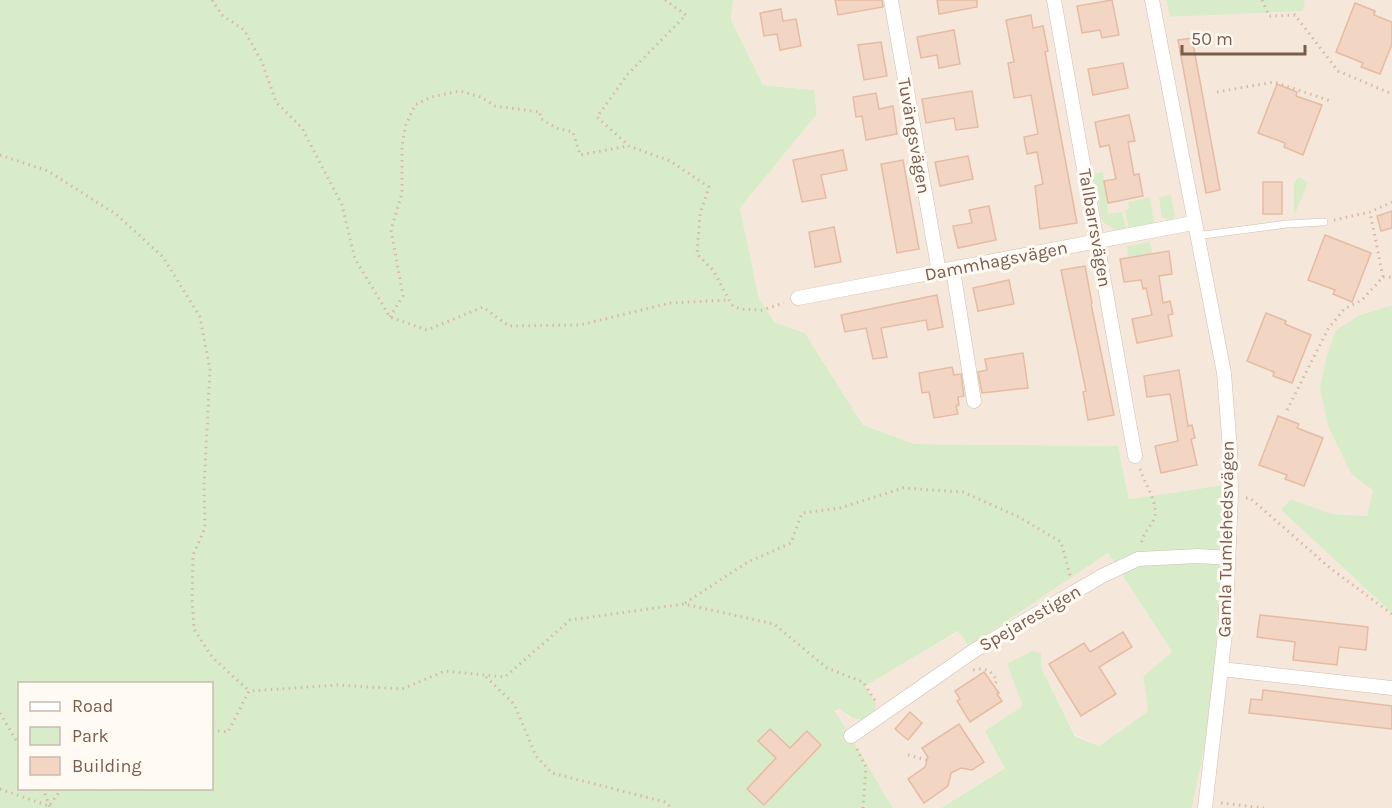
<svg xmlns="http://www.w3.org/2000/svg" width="1392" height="808" viewBox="0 0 1392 808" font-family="Karla,sans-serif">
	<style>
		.residential { fill: #f5e8da }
		.green { fill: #d8ecc9; fill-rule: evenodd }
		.building { fill: #f3d5c3; stroke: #e6bba3; stroke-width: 1.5 }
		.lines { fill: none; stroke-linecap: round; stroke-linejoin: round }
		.lane-casing { stroke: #d1beb0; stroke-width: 8 }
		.street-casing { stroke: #d1beb0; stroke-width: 15 }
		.path { stroke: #d9b8a5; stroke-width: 3; stroke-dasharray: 1.5 4.5; stroke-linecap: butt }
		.lane { stroke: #fff; stroke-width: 7 }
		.street { stroke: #fff; stroke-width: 14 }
		.labels { text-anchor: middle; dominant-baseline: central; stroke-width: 6; stroke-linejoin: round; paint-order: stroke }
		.street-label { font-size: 18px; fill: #7a5c4d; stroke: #fffaf3 }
	</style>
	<rect width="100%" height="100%" fill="#fdf6ec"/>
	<g class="residential">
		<path d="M733 0H1166L1171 17 1302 11 1305 0H1392V305L1360 315 1352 475 1374 490 1367 516 1332 514 1291 499 1281 510 1392 613V808H1192L1206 739 1216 648 1224 485 1129 499 1118 446 915 444 863 425 805 333 774 322 759 298 740 208 817 114 814 90 763 85 731 20Z"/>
		<path d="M1108 553 1172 652 1143 676 1148 711 1099 746 1075 735 1041 667 1008 665 1024 706 1006 767 941 808H893L835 712 840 709 850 718 864 686 959 631 969 645Z"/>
	</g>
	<g class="green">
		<path d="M0 0H733L731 20 763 85 814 90 817 114 740 208 759 298 774 322 805 333 863 425 915 444 1118 446 1129 499 1224 485 1216 648 1206 739 1192 808H941L1005 768 985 731 1023 706 1007 664 1033 651 1041 653V667L1075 736 1099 746 1148 711 1143 676 1172 652 1108 553 969 646 958 631 865 686 876 704 875 711C863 724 852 720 840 709L835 711 893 808H0ZM20 684H212V788H20Z"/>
		<path d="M1166 0H1305L1303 11 1170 17Z"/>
		<path d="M1103 172 1108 214 1122 212 1126 229 1115 230 1102 221 1093 174Z"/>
		<path d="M1298 177 1308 182 1294 216V184Z"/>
		<path d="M1171 195 1175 217 1170 220 1162 218 1159 197Z"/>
		<path d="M1150 197 1154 223 1129 228 1125 211 1129 209 1128 202Z"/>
		<path d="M1150 242 1152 253 1128 257 1127 246Z"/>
		<path d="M1392 305V613L1281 510 1291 499 1332 514 1367 516 1373 490 1352 475 1328 426 1320 388 1326 359 1336 330 1360 315Z"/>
	</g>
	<g class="building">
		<path d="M835 0H882L883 7 838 15Z"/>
		<path d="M937 0H977V7L939 14Z"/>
		<path d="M1112 0 1119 35 1102 38 1100 30 1082 33 1077 6Z"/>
		<path d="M1355 3 1375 11 1374 15 1392 22V44L1380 74 1361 67 1363 63 1336 52Z"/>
		<path d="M781 9 783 21 796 19 801 46 780 50 777 34 764 36 760 13Z"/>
		<path d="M1031 15 1033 28 1043 26 1048 51 1045 52 1077 223 1040 229 1035 186 1043 184 1037 152 1027 154 1024 137 1038 134 1031 95 1014 98 1008 63 1014 62 1006 20Z"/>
		<path d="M954 30 960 64 939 68 937 55 921 58 917 37Z"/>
		<path d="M1192 38 1220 190 1206 193 1178 40Z"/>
		<path d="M881 42 887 76 864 80 858 45Z"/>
		<path d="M1123 63 1128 88 1093 95 1088 69Z"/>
		<path d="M1277 84 1297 92 1296 96 1322 105 1303 155 1284 147 1285 143 1258 133Z"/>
		<path d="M972 91 978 127 956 130 954 118 926 123 922 99Z"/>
		<path d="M876 93 879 109 893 106 897 134 866 140 862 116 856 117 853 97Z"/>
		<path d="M1129 115 1135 141 1128 142 1134 175 1139 174 1143 196 1108 203 1104 181 1116 179 1109 145 1100 147 1095 122Z"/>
		<path d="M843 150 847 170 821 175 826 198 802 202 793 160Z"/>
		<path d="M968 156 973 179 940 186 935 162Z"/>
		<path d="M903 160 919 249 897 253 881 164Z"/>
		<rect x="1263" y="182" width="19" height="32"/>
		<path d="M989 206 996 240 958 248 953 226 972 223 969 210Z"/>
		<path d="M1392 211V228L1381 231 1377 216Z"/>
		<path d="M834 227 841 262 815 267 809 232Z"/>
		<path d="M1325 235 1371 253 1352 302 1333 294 1335 290 1308 280Z"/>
		<path d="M1169 251 1172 274 1159 276 1163 303 1170 301 1173 314 1168 315 1172 336 1137 343 1132 319 1152 315 1146 288 1143 289 1141 280 1124 282 1120 259Z"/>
		<path d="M1085 266 1092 303 1091 304 1114 415 1088 420 1083 392 1086 391 1061 270Z"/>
		<path d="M1009 280 1014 304 978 311 973 288Z"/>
		<path d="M937 295 943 327 928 330 926 320 881 328 887 357 873 359 866 328 845 332 841 315Z"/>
		<path d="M1266 313 1286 321 1285 324 1311 335 1292 383 1273 376 1274 372 1247 361Z"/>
		<path d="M1023 353 1028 388 982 393 978 372 987 370 985 359Z"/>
		<path d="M952 367 954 375 961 374 964 396 958 397 959 405 956 406 958 414 934 418 929 392 922 393 919 373Z"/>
		<path d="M1179 370 1188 426 1192 425 1195 438 1191 439 1197 465 1161 473 1155 446 1178 441 1170 394 1147 397 1144 376Z"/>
		<path d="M1278 416 1299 424 1297 428 1323 438 1304 486 1285 479 1287 475 1259 465Z"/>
		<path d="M1260 615 1368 627 1366 650 1339 647 1337 665 1293 660 1295 642 1257 637Z"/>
		<path d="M1123 632 1132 647 1099 667 1116 694 1081 716 1049 664 1084 643 1090 652Z"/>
		<path d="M984 672 999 693 997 694 1002 701 970 722 957 701 960 699 955 691Z"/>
		<path d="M1263 690 1392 706V729L1249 713 1251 699 1262 700Z"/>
		<path d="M910 712 922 723 908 740 895 729Z"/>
		<path d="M959 724 984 762 972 770 961 768 951 773 948 786 924 803 908 779 925 767 928 757 922 748Z"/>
		<path d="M770 729 790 748 807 731 821 745 764 805 747 789 776 758 758 741Z"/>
	</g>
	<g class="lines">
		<defs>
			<path id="lane" d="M1196 236 1287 224 1324 222"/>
			<g id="street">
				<path d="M891 0 939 272"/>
				<path d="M1054 0 1135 456"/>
				<path d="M1152 0 1224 373 1230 450 1231 495 1225 634 1205 808"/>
				<path d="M953 270 974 401"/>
				<path d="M798 298 1193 223"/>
				<path d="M1221 669 1392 688"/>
				<path d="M851 736 975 650 1102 576 1138 559 1198 556 1228 558"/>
			</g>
		</defs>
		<use href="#lane" class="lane-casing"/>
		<use href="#street" class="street-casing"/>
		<g class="path">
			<path d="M212 0 222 15 244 30 262 62 276 102 302 128 342 205 355 259 390 317 427 330 483 307 509 326 580 325 670 303 728 300"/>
			<path d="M665 0 686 15 628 74 597 117 629 146 670 161 709 187 700 214 697 254 713 270 732 305 740 309 762 310 784 303"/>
			<path d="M1262 0 1269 16 1295 15 1338 71 1392 94"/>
			<path d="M1217 92 1274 82 1331 101"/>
			<path d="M0 155 48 171 117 215 163 257 200 317 210 370 204 487 205 528 193 555 192 598 194 629 212 657 249 691"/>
			<path d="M1334 220 1370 212 1392 202"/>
			<path d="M1383 277H1392"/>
			<path d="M390 317 403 296 391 230 402 193V147L405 127 415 105 431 97 460 91 481 97 495 106 540 112V118L556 128 573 132 580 155 628 146"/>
			<path d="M1287 410 1328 329 1344 309 1362 300 1383 277 1370 212"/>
			<path d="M1140 469C1144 483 1160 505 1154 519 1149 530 1143 532 1141 545"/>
			<path d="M1246 498H1250L1330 568 1392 614"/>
			<path d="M685 603 748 562 791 543 802 513 840 508 903 488 963 492 1019 517 1061 542 1071 579"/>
			<path d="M973 670C985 667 992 671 997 681L994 685"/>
			<path d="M486 677 514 704 536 756 552 773 665 802 672 808"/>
			<path d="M0 713 20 747"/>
			<path d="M212 730 228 732 249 691 338 685 402 689 445 671 505 677 570 620 684 604 774 624 827 668 863 682 876 702"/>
			<path d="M857 749 866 767 863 808"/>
			<path d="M908 755 927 760"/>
			<path d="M43 788 50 808"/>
			<path d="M0 789 49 806 62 788"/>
			<path d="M1221 803 1264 808"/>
		</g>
		<use href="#lane" class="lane"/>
		<use href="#street" class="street"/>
	</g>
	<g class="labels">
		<g class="street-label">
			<text transform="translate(914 136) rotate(80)">Tuvängsvägen</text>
			<text transform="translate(1095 228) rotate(80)">Tallbarrsvägen</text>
			<text transform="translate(996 261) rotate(-11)">Dammhagsvägen</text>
			<text transform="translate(1226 539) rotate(-89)">Gamla Tumlehedsvägen</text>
			<text transform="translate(1030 618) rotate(-30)">Spejarestigen</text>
		</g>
	</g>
	<rect x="18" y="682" width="195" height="108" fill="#fffaf3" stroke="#cabbb1" stroke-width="1.5"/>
	<rect x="30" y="702" width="30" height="9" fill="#ffffff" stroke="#cabbb1" stroke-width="1.5"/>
	<text x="72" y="712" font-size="18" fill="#7a5c4d">Road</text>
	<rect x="30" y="727" width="30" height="18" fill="#d8ecc9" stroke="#cabbb1" stroke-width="1.5"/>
	<text x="72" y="742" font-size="18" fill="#7a5c4d">Park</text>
	<rect x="30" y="757" width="30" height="18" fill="#f3d5c3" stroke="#cabbb1" stroke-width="1.5"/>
	<text x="72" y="772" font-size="18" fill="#7a5c4d">Building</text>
	<path d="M1182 45v9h123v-9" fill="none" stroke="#7a5c4d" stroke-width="3"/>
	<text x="1191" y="45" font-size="18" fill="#7a5c4d" stroke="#fffaf3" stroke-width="4.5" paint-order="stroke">50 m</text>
</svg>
